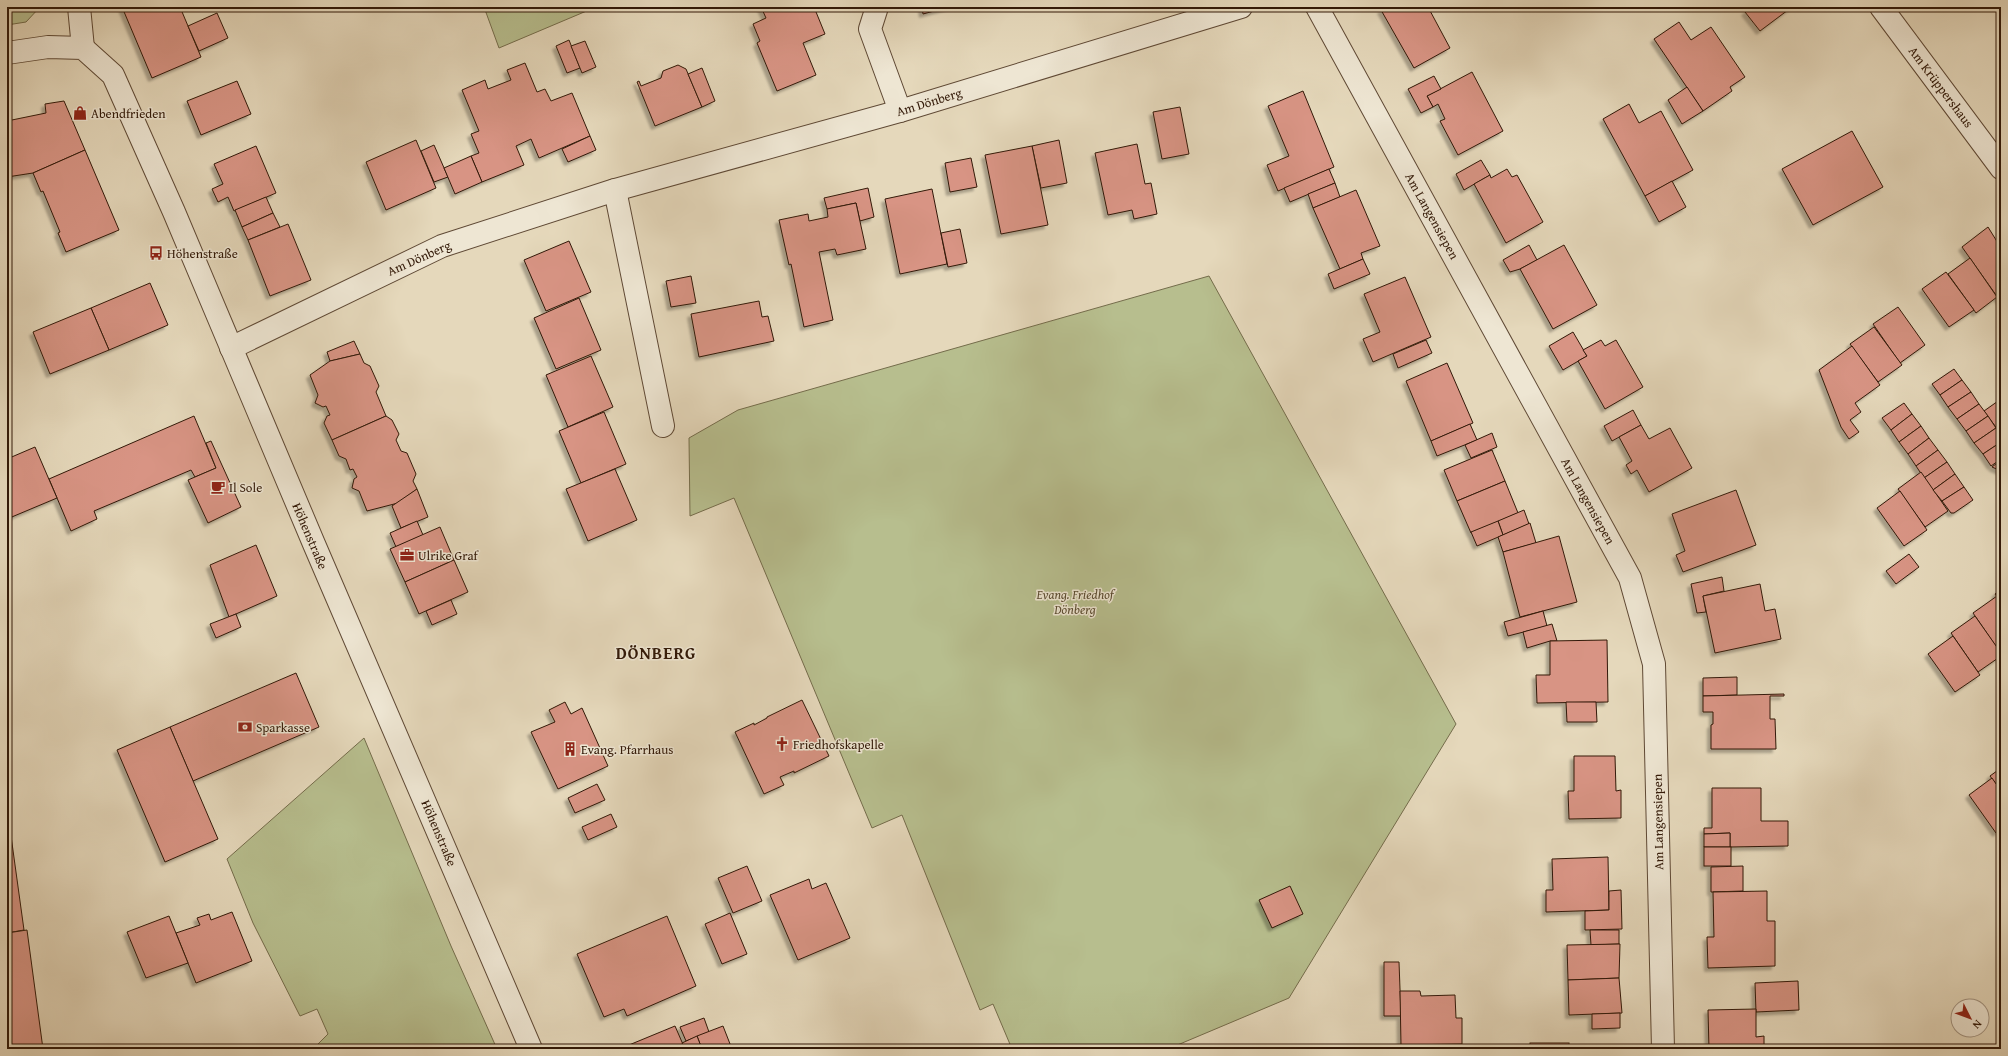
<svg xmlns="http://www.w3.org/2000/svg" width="2008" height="1056" viewBox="0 0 2008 1056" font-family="'Gentium Book Plus',serif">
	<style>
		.green { fill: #b7be8e; stroke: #746c4b }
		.building { fill: #d89484; stroke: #321908; filter: url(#shadow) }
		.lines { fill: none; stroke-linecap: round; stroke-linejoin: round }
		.minor-casing { stroke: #5f4935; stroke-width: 24 }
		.tertiary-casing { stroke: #5f4935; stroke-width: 24 }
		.minor { stroke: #eee6d3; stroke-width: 22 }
		.tertiary { stroke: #eee6d3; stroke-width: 22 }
		.labels { text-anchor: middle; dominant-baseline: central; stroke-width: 3; stroke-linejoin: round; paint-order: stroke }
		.street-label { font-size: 13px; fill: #321908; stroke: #eee6d3 }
		.poi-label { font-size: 13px; fill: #321908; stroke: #eee6d3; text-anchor: start }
		.park-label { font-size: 13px; font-style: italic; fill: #5a4b30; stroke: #eee6d3 }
		.district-label { font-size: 17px; font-weight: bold; letter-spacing: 1px; fill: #321908; stroke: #eee6d3 }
	</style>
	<defs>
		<filter id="shadow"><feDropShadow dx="-3.5" dy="3.5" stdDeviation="1" flood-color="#0004"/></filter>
	</defs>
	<rect width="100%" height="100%" fill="#e5d8bb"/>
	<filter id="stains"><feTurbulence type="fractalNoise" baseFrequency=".005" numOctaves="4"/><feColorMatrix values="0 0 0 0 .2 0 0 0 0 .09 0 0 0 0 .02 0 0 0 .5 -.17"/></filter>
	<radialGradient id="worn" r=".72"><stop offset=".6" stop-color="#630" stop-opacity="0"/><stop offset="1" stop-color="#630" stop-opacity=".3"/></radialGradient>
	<g class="green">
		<path d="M7 7H40L26 22 7 25Z"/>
		<path d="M484 7H596L499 48Z"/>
		<path d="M1209 276 1456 724 1289 998 1168 1049H1012L993 1004 980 1010 902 815 872 828 734 498 690 516 689 438 738 410Z"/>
		<path d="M364 738 451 946 497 1049H313L328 1034 317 1009 300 1016 253 923 227 859Z"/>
	</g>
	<g class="building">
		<path d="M122 7H180L201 57 152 78Z"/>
		<path d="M761 7H814L825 34 803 43 816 75 777 91 757 43 760 41 753 24 766 18Z"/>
		<path d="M922 7H949L923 14Z"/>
		<path d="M1387 7H1428L1450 48 1414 68 1381 10Z"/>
		<path d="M1751 7H1792L1760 31 1745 12Z"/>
		<path d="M217 13 228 38 199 51 188 26Z"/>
		<path d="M1679 22 1691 40 1711 27 1745 77 1730 87 1732 91 1703 111 1654 39Z"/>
		<path d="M569 40 580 68 567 73 556 46Z"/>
		<path d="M585 41 596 67 582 73 571 46Z"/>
		<path d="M525 63 537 92 545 89 551 101 572 93 590 136 539 158 531 139 516 146 524 165 482 182 471 156 479 153 471 134 479 131 462 90 485 80 488 89 511 80 507 70Z"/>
		<path d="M678 65 686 69 702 107 655 126 637 82 639 81 641 86 661 78 663 71Z"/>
		<path d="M702 68 715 101 702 107 688 74Z"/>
		<path d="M1472 72 1503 131 1458 155 1440 121 1445 119 1438 104 1433 107 1427 96Z"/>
		<path d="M1434 76 1441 89 1427 96 1433 107 1421 113 1408 89Z"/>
		<path d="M237 81 251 114 201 135 187 101Z"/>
		<path d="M1687 87 1703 111 1682 124 1668 100Z"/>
		<path d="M1303 91 1334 167 1278 191 1267 165 1289 156 1268 106Z"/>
		<path d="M64 101 85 150 33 173 7 177V121L46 113 45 104Z"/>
		<path d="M1629 104 1639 123 1661 111 1693 170 1645 196 1603 119Z"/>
		<path d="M1180 107 1189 154 1162 159 1153 112Z"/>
		<path d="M1852 131 1883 187 1813 225 1782 169Z"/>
		<path d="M590 136 596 150 568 162 562 149Z"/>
		<path d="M416 140 436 188 386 210 366 162Z"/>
		<path d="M1059 140 1067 183 1041 188 1032 146Z"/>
		<path d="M1137 144 1145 184 1151 183 1157 214 1134 219 1132 210 1108 215 1095 153Z"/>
		<path d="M434 145 448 177 434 182 421 151Z"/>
		<path d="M256 146 276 193 234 211 228 197 218 202 212 189 223 184 214 164Z"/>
		<path d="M1032 146 1048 225 1001 234 985 155Z"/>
		<path d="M85 150 119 230 66 252 58 233 60 232 43 191 41 192 33 173Z"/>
		<path d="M471 156 482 182 455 194 444 168Z"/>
		<path d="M971 158 977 187 950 192 945 163Z"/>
		<path d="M1481 160 1490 175 1464 190 1456 174Z"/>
		<path d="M1329 169 1335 183 1290 202 1284 188Z"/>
		<path d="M1507 169 1512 177 1517 175 1543 222 1506 243 1474 184 1490 175 1491 178Z"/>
		<path d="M1672 181 1686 207 1659 222 1645 196Z"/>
		<path d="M1335 183 1340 197 1313 208 1308 194Z"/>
		<path d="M868 188 874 217 860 221 856 203 827 209 824 198Z"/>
		<path d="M932 189 947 264 900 274 885 199Z"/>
		<path d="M1356 190 1380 246 1361 253 1363 259 1340 269 1313 208Z"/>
		<path d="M266 197 273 213 242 227 235 210Z"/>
		<path d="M856 203 866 249 837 255 835 249 819 252 833 320 804 327 791 264 789 265 779 220 808 214 809 221 828 217 827 209Z"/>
		<path d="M273 213 280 227 248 240 242 227Z"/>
		<path d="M288 224 311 280 270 296 248 240Z"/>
		<path d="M1988 227 2001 248V302L1962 247Z"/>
		<path d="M960 229 967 263 948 267 941 233Z"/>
		<path d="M569 241 591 292 546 311 524 260Z"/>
		<path d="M1529 245 1537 260 1520 269 1510 272 1503 260Z"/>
		<path d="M1564 245 1597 305 1553 329 1520 269Z"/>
		<path d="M1970 258 1997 297 1976 313 1948 274Z"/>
		<path d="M1363 259 1370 274 1334 289 1328 274Z"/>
		<path d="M1946 272 1974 310 1949 327 1922 289Z"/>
		<path d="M691 276 696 303 671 307 666 281Z"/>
		<path d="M1405 277 1431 337 1373 362 1363 339 1380 332 1364 294Z"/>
		<path d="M150 283 168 325 109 350 91 308Z"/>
		<path d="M579 298 601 350 556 369 534 318Z"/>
		<path d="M759 301 762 317 768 316 774 341 699 357 691 314Z"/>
		<path d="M1898 307 1925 345 1900 363 1873 324Z"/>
		<path d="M91 308 109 350 50 374 33 332Z"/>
		<path d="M1874 327 1902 365 1878 382 1850 344Z"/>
		<path d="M1573 332 1587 356 1563 370 1549 346Z"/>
		<path d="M1426 340 1432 353 1398 368 1393 354Z"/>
		<path d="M1601 340 1605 346 1616 340 1643 387 1605 409 1578 361 1587 356 1583 350Z"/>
		<path d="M354 341 360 354 330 361 327 352Z"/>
		<path d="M1852 346 1880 385 1855 403 1861 412 1850 420 1859 432 1849 439 1841 427 1819 370Z"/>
		<path d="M360 354 364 363 370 366 379 386 376 392 386 416 332 440 324 423 327 416 330 415 326 406 323 407 315 403 318 395 310 375 330 361Z"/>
		<path d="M591 356 613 407 568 427 546 375Z"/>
		<path d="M1447 363 1473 423 1431 441 1406 381Z"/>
		<path d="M1954 369 1962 380 1940 395 1932 384Z"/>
		<path d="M1962 380 1971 392 1948 407 1940 395Z"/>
		<path d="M1971 392 1979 404 1957 419 1948 407Z"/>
		<path d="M2001 399V434L1984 411Z"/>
		<path d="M1904 403 1912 414 1891 430 1882 418Z"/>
		<path d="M1979 404 1988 416 1966 431 1957 419Z"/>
		<path d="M1633 410 1641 425 1612 441 1604 426Z"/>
		<path d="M604 412 626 464 581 483 559 431Z"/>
		<path d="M1912 414 1921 426 1899 442 1891 430Z"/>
		<path d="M194 416 216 468 195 477 191 470 94 511 97 519 71 531 49 479Z"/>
		<path d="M386 416 392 420 399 434 396 440 401 451 407 453 416 474 413 481 417 489 398 503 367 511 359 491 352 488 354 479 357 477 353 469 350 470 346 459 339 456 332 440Z"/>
		<path d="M1988 416 1996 428 1974 443 1966 431Z"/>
		<path d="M1470 424 1477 440 1437 456 1431 441Z"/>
		<path d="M1641 425 1649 439 1670 428 1692 468 1649 492 1637 470 1631 474 1626 465 1632 461 1619 437Z"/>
		<path d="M1921 426 1929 438 1908 454 1899 442Z"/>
		<path d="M1996 428 2001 435V442L1983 454 1974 443Z"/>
		<path d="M1492 433 1497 447 1471 458 1465 445Z"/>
		<path d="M1929 438 1938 450 1916 466 1908 454Z"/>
		<path d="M211 441 241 507 208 523 188 480 216 468 206 443Z"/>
		<path d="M2001 442V459L1991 466 1983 454Z"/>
		<path d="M35 447 57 498 7 519V459Z"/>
		<path d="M1492 450 1505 481 1457 501 1444 470Z"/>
		<path d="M1938 450 1947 462 1924 478 1916 466Z"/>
		<path d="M2001 460V471L1992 467Z"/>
		<path d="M1947 462 1955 474 1933 490 1924 478Z"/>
		<path d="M615 469 637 520 588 541 566 489Z"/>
		<path d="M1921 472 1948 511 1925 527 1898 489Z"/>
		<path d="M1955 474 1964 487 1942 501 1933 490Z"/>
		<path d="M1505 481 1518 513 1471 533 1457 501Z"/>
		<path d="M1964 487 1973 500 1954 513H1951L1942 501Z"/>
		<path d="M417 489 428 517 401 528 392 506Z"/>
		<path d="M1736 490 1756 545 1683 572 1676 555 1685 551 1672 514Z"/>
		<path d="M1900 491 1927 530 1904 546 1877 508Z"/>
		<path d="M1524 510 1529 524 1503 535 1498 521Z"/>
		<path d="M417 521 423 535 396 547 390 533Z"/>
		<path d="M1498 521 1503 535 1477 546 1471 532Z"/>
		<path d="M1530 523 1536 543 1503 552 1498 537Z"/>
		<path d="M440 527 454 560 405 582 390 549Z"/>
		<path d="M1559 536 1577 602 1520 617 1503 552Z"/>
		<path d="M256 545 277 596 229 617 210 565Z"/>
		<path d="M1909 554 1919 567 1896 584 1886 571Z"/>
		<path d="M454 560 468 592 419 614 405 582Z"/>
		<path d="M1722 577 1724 591 1703 596 1706 612 1697 613 1691 584Z"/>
		<path d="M1760 584 1765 611 1775 609 1781 639 1715 653 1703 596Z"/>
		<path d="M2001 589V602L1995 594Z"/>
		<path d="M1997 596 2001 602 2000 652 1973 613Z"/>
		<path d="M451 600 457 614 432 625 426 611Z"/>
		<path d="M1543 611 1547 626 1508 636 1504 622Z"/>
		<path d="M236 614 241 627 216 638 210 624Z"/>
		<path d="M1975 616 2001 653V656L1978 672 1951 633Z"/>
		<path d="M1552 624 1557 641H1550L1527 648 1523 632Z"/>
		<path d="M1953 636 1980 675 1955 692 1928 654Z"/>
		<path d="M1607 640 1608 702 1537 703 1536 675H1550V641Z"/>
		<path d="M296 673 319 727 193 781 170 727Z"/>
		<path d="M1737 677V695L1703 696V678Z"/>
		<path d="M1784 694V696H1770V719H1775L1776 749H1711V725L1713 724V712H1703V696Z"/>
		<path d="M802 700 829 756 794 773V771L780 777 784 785 764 794 735 732 754 723V725L767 718V717Z"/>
		<path d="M565 702 571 714 582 708 608 766 558 789 531 732 555 722 549 710Z"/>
		<path d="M1566 702H1596L1597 722H1567Z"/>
		<path d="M170 727 218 839 165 862 117 750Z"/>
		<path d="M1574 756H1615L1616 791 1621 790V818L1569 819 1568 791H1574Z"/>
		<path d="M2001 768V791L1990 776Z"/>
		<path d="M1992 778 2001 791V830L1996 833 1969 795Z"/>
		<path d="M597 784 605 800 575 813 568 798Z"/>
		<path d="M1712 788H1761V821H1788V846L1730 847V833L1704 834V828H1712Z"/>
		<path d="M7 807 24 930 7 933Z"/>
		<path d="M611 814 617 827 588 840 582 827Z"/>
		<path d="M1730 833V847H1704V834Z"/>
		<rect x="1704" y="847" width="27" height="19"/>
		<path d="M1608 857 1609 910 1546 912V890H1553L1552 859Z"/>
		<path d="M747 866 762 901 733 913 718 878Z"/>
		<path d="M1743 866V891L1711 892V867Z"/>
		<path d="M809 879 812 889 826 883 850 938 798 960 770 895Z"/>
		<path d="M1290 886 1303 914 1272 928 1259 900Z"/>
		<path d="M1621 890 1622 929 1585 930V911L1609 910V891Z"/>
		<path d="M1767 891V921H1775V966L1708 968 1707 937H1714L1713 892Z"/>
		<path d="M232 912 252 961 196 983 176 933 200 925 197 918 209 914 211 920Z"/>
		<path d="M730 913 747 954 722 964 705 924Z"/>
		<path d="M169 916 188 963 146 978 127 932Z"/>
		<path d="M667 916 696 986 627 1016 624 1009 604 1017 577 954Z"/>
		<path d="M27 930 43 1049H7V933Z"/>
		<path d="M1590 930H1619V944L1591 945Z"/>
		<path d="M1620 944 1619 978 1568 980 1567 945Z"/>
		<path d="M1384 962H1399L1401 1016H1384Z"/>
		<path d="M1619 978 1622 1013 1569 1015 1568 980Z"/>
		<path d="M1798 981 1799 1010 1756 1012 1755 983Z"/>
		<path d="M1400 991H1420L1421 996 1455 995 1456 1018H1462V1044L1401 1045Z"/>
		<path d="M1756 1009V1037L1764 1036V1049H1709L1708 1010Z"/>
		<path d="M1620 1013V1028L1592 1029V1014Z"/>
		<path d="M704 1018 709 1032 686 1041 680 1027Z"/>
		<path d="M675 1026 685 1049H630L629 1045Z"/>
		<path d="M723 1026 732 1049H702L697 1036Z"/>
		<path d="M697 1036 702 1049H685L682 1043Z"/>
		<rect x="1530" y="1043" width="39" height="6"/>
	</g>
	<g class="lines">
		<defs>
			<g id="minor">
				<path d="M79 7 83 48"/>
				<path d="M877 7 870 29 900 111"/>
				<path d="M1317 7 1630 578 1654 664 1663 1049"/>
				<path d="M1881 7 2001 168"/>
				<path d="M615 190 663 426"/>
				<path d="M231 348 442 246 615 190 900 111 1241 7"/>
			</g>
			<path id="tertiary" d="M7 53 48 47 83 48 113 75 174 212 314 544 531 1049"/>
		</defs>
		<use href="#minor" class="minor-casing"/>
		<use href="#tertiary" class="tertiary-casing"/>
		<use href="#minor" class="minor"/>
		<use href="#tertiary" class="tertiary"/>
	</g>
	<defs>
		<symbol id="shop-bare" viewBox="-9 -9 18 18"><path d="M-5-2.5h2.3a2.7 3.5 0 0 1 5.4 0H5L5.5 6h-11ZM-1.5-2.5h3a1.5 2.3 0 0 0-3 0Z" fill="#8f2418" stroke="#eee6d3" stroke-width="2.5" paint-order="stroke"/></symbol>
		<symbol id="bus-bare" viewBox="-9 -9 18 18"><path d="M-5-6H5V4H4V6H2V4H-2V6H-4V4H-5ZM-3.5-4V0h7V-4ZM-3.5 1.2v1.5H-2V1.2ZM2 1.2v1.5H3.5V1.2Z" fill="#8f2418" stroke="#eee6d3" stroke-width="2.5" paint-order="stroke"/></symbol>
		<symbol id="cafe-bare" viewBox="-9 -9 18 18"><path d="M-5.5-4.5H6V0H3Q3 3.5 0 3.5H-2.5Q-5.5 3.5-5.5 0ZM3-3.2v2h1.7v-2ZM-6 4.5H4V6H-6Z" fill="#8f2418" stroke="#eee6d3" stroke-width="2.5" paint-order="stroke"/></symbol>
		<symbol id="office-bare" viewBox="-9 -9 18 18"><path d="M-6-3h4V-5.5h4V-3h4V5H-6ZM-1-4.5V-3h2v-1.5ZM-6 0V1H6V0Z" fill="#8f2418" stroke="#eee6d3" stroke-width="2.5" paint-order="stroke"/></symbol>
		<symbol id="bank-bare" viewBox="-9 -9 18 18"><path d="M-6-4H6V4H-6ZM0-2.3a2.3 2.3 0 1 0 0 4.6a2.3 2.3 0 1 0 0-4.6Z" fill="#8f2418" stroke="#eee6d3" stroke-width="2.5" paint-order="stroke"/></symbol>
		<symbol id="church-bare" viewBox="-9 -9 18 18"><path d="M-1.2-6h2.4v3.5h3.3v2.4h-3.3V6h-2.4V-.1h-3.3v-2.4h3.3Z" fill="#8f2418" stroke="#eee6d3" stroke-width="2.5" paint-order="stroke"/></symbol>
		<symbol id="building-bare" viewBox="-9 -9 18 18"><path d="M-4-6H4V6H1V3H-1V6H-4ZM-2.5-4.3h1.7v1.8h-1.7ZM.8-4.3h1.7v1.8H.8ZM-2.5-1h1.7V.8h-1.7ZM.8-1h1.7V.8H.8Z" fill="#8f2418" stroke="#eee6d3" stroke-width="2.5" paint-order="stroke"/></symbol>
	</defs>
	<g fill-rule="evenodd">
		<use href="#shop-bare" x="70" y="103" width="20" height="20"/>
		<use href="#bus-bare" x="146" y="243" width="20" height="20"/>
		<use href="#cafe-bare" x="208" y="477" width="20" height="20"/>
		<use href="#office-bare" x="397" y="545" width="20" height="20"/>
		<use href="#bank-bare" x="235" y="717" width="20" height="20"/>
		<use href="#church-bare" x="772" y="734" width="20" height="20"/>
		<use href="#building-bare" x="560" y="739" width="20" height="20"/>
	</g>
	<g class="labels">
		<g class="street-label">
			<text transform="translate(1941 87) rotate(53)">Am Krüppershaus</text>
			<text transform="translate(929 102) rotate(-17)">Am Dönberg</text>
			<text transform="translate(1432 216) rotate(61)">Am Langensiepen</text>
			<text transform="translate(419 258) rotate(-24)">Am Dönberg</text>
			<text transform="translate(1588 501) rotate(61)">Am Langensiepen</text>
			<text transform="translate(310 536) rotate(67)">Höhenstraße</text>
			<text transform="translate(1658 822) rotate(-91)">Am Langensiepen</text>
			<text transform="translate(439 833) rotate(67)">Höhenstraße</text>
		</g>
		<g class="poi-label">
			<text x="91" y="113">Abendfrieden</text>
			<text x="167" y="253">Höhenstraße</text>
			<text x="229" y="487">Il Sole</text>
			<text x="418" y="555">Ulrike Graf</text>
			<text x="256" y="727">Sparkasse</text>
			<text x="793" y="744">Friedhofskapelle</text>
			<text x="581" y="749">Evang. Pfarrhaus</text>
		</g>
		<g class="park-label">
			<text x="1075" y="594">Evang. Friedhof<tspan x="1075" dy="15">Dönberg</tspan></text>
		</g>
		<g class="district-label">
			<text x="656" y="652">DÖNBERG</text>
		</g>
	</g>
	<rect width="2008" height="1056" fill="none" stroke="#e5d8bb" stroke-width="24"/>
	<rect x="8" y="8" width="1992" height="1040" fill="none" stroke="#321908" stroke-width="2"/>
	<rect x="12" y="12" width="1984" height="1032" fill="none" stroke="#321908"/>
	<g transform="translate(1970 1018) rotate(132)"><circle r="19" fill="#eee6d3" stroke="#a39482"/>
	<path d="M0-3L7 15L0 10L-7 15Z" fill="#8f2418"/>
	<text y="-6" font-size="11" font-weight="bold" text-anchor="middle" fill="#321908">N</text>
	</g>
	<rect width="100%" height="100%" filter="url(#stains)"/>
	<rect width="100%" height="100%" fill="url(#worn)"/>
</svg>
